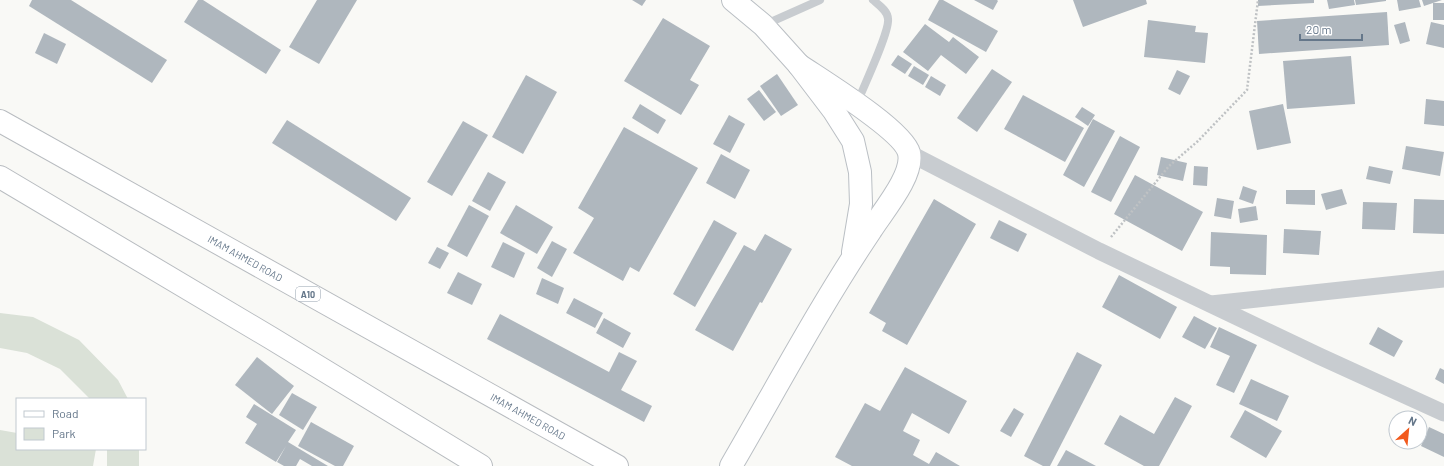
<svg xmlns="http://www.w3.org/2000/svg" width="1444" height="466" viewBox="0 0 1444 466" font-family="Barlow,sans-serif">
	<style>
		.green { fill: #dae1d7 }
		.building { fill: #afb7be }
		.lines { fill: none; stroke-linecap: round; stroke-linejoin: round }
		.secondary-casing { stroke: #babfc4; stroke-width: 24 }
		.highway-casing { stroke: #b8bcc0; stroke-width: 24 }
		.path { stroke: #bfc2c4; stroke-width: 2.5; stroke-dasharray: 2 2; stroke-linecap: butt }
		.lane { stroke: #c8ccd0; stroke-width: 8 }
		.street { stroke: #c8ccd0; stroke-width: 17 }
		.secondary { stroke: #fff; stroke-width: 22 }
		.highway { stroke: #fff; stroke-width: 22 }
		.labels { text-anchor: middle; dominant-baseline: central; stroke-width: 4; stroke-linejoin: round; paint-order: stroke }
		.shield { fill: #fff; stroke: #93a0ad; stroke-width: 1 }
		.shield-label { font-size: 9px; font-weight: bold; fill: #65778a }
		.street-label { font-size: 10px; fill: #65778a; stroke: #fff }
	</style>
	<rect width="100%" height="100%" fill="#f9f9f6"/>
	<g class="green">
		<path d="M0 313 33 317 79 340 118 380 128 399H90L60 369 27 353 0 348Z"/>
		<path d="M0 430 17 433V449H96L93 466H0Z"/>
		<rect x="107" y="449" width="32" height="17"/>
	</g>
	<g class="building">
		<path d="M32 0H71L167 60 152 83 29 6Z"/>
		<path d="M198 0H203L281 50 266 74 184 22Z"/>
		<path d="M317 0H357L319 64 289 47Z"/>
		<path d="M632 0H646L642 6Z"/>
		<path d="M939 0H943L998 31 986 52 928 20Z"/>
		<path d="M974 0H997L998 1 993 10Z"/>
		<path d="M1073 0H1146L1147 4 1083 27Z"/>
		<path d="M1258 0H1314V3L1258 6Z"/>
		<path d="M1327 0H1354L1355 5 1329 9Z"/>
		<path d="M1355 0H1386V1L1356 5Z"/>
		<path d="M1397 0H1419L1421 7 1399 11Z"/>
		<path d="M1422 0H1442L1424 6Z"/>
		<rect x="1433" y="3" width="11" height="17"/>
		<path d="M1387 12 1389 45 1259 54 1257 21Z"/>
		<path d="M663 18 710 46 690 80 699 85 681 115 624 81Z"/>
		<path d="M1148 20 1196 26 1195 32 1208 33 1205 63 1144 57Z"/>
		<path d="M1405 22 1410 41 1400 44 1394 25Z"/>
		<path d="M1431 22 1444 25V48L1426 44Z"/>
		<path d="M925 24 949 42 953 37 979 57 966 74 941 55 928 71 903 52Z"/>
		<path d="M44 33 66 44 57 64 35 53Z"/>
		<path d="M898 55 912 64 905 74 891 65Z"/>
		<path d="M1351 56 1355 104 1287 109 1283 61Z"/>
		<path d="M914 66 929 75 923 85 908 76Z"/>
		<path d="M992 69 1012 82 977 132 957 118Z"/>
		<path d="M1177 70 1190 76 1180 95 1168 89Z"/>
		<path d="M777 74 798 105 781 116 760 86Z"/>
		<path d="M526 75 557 92 523 154 492 137Z"/>
		<path d="M931 76 946 85 940 96 925 87Z"/>
		<path d="M759 90 776 112 764 121 747 99Z"/>
		<path d="M1023 95 1084 128 1065 162 1004 129Z"/>
		<path d="M1426 99 1444 101V126L1424 124Z"/>
		<path d="M640 104 666 120 658 134 632 118Z"/>
		<path d="M1283 104 1291 143 1257 150 1249 111Z"/>
		<path d="M1082 107 1095 115 1088 126 1075 117Z"/>
		<path d="M729 115 745 124 730 153 713 144Z"/>
		<path d="M1093 119 1115 131 1084 187 1063 175Z"/>
		<path d="M287 120 411 198 396 221 272 143Z"/>
		<path d="M463 121 488 135 452 196 427 182Z"/>
		<path d="M624 127 698 168 639 272 630 267 623 281 573 253 594 218 578 208Z"/>
		<path d="M1120 136 1140 147 1111 202 1091 192Z"/>
		<path d="M1406 146 1444 152 1440 176 1402 169Z"/>
		<path d="M721 154 750 170 735 199 706 183Z"/>
		<path d="M1161 157 1187 163 1183 181 1157 175Z"/>
		<path d="M1194 166 1208 167 1207 186 1193 185Z"/>
		<path d="M1369 166 1393 171 1390 184 1366 179Z"/>
		<path d="M488 172 506 182 490 211 472 201Z"/>
		<path d="M1135 175 1203 212 1182 251 1114 214Z"/>
		<path d="M1243 186 1257 191 1253 204 1239 199Z"/>
		<path d="M1342 189 1347 204 1326 210 1321 194Z"/>
		<path d="M1286 190H1315V205L1286 204Z"/>
		<path d="M1217 198 1234 201 1231 219 1214 216Z"/>
		<path d="M934 199 976 224 907 345 882 331 886 323 869 313Z"/>
		<path d="M1414 199 1444 200V234L1413 233Z"/>
		<path d="M1363 202 1397 203 1395 230 1362 229Z"/>
		<path d="M469 205 489 216 467 257 447 246Z"/>
		<path d="M516 205 553 227 537 254 500 233Z"/>
		<path d="M1256 206 1258 220 1240 223 1238 209Z"/>
		<path d="M714 220 737 233 695 307 673 294Z"/>
		<path d="M999 220 1027 234 1018 252 990 238Z"/>
		<path d="M1284 229 1321 231 1319 255 1283 253Z"/>
		<path d="M1211 232 1267 235 1266 275 1230 274V267L1210 266Z"/>
		<path d="M765 234 792 249 762 303 760 302 733 351 695 330 744 245 755 251Z"/>
		<path d="M552 241 567 249 552 277 537 268Z"/>
		<path d="M503 242 525 253 514 278 491 267Z"/>
		<path d="M437 247 449 253 440 269 428 263Z"/>
		<path d="M458 272 482 284 472 305 447 293Z"/>
		<path d="M1119 275 1177 307 1160 339 1102 307Z"/>
		<path d="M542 278 564 288 558 304 536 294Z"/>
		<path d="M574 298 603 313 595 328 566 313Z"/>
		<path d="M500 314 609 372 619 352 637 361 621 390 652 406 644 422 487 339Z"/>
		<path d="M1194 316 1217 328 1205 349 1182 337Z"/>
		<path d="M604 318 631 333 623 348 596 333Z"/>
		<path d="M1219 327 1257 345 1234 393 1216 385 1230 356 1210 347Z"/>
		<path d="M1378 327 1403 341 1394 357 1369 344Z"/>
		<path d="M1077 352 1102 365 1050 466H1043L1024 456Z"/>
		<path d="M257 357 294 386 272 414 235 385Z"/>
		<path d="M905 367 967 401 949 434 912 413 903 431 920 440 913 455 929 464 936 452 960 466H852L835 457 865 403 880 411Z"/>
		<path d="M1440 368 1444 370V384L1435 379Z"/>
		<path d="M1251 379 1289 396 1277 421 1239 404Z"/>
		<path d="M292 393 317 407 303 430 279 415Z"/>
		<path d="M1175 397 1192 406 1159 466H1144L1104 444 1120 415 1154 434Z"/>
		<path d="M254 404 296 430 288 442 328 466H312L300 459 296 466H284L277 462 286 446 276 462 245 443 257 424 246 417Z"/>
		<path d="M1014 408 1024 414 1011 437 1000 431Z"/>
		<path d="M1245 410 1282 431 1266 458 1230 437Z"/>
		<path d="M311 422 354 446 343 466H335L298 446Z"/>
		<path d="M1429 427 1444 434V457L1421 446Z"/>
		<path d="M1066 450 1096 466H1057Z"/>
	</g>
	<g class="lines">
		<defs>
			<g id="secondary">
				<path d="M733 0 763 25 799 65 834 111 853 141 860 172 861 204 853 252"/>
				<path d="M731 466C777 387 820 306 871 230 883 211 914 175 909 153 903 130 821 80 799 65"/>
			</g>
			<g id="highway">
				<path id="s1" d="M0 121 617 466"/>
				<path d="M0 177 271 338 481 466"/>
			</g>
		</defs>
		<use href="#secondary" class="secondary-casing"/>
		<use href="#highway" class="highway-casing"/>
		<path class="path" d="M1111 237 1169 166 1198 141 1247 90 1258 0"/>
		<g class="lane">
			<path d="M764 25 820 0"/>
			<path d="M857 103C863 88 890 31 888 19 888 11 879 5 873 0"/>
		</g>
		<g class="street">
			<path d="M909 153 1099 251 1319 356 1444 413"/>
			<path d="M1211 304 1444 279"/>
		</g>
		<use href="#secondary" class="secondary"/>
		<use href="#highway" class="highway"/>
	</g>
	<g class="labels">
		<rect class="shield" x="296" y="287" width="24" height="14" rx="3"/>
		<g class="shield-label">
			<text x="308" y="294">A10</text>
		</g>
		<g class="street-label">
			<text stroke="none"><textPath href="#s1" startOffset="281">IMAM AHMED ROAD</textPath></text>
			<text stroke="none"><textPath href="#s1" startOffset="605">IMAM AHMED ROAD</textPath></text>
		</g>
	</g>
	<rect x="16" y="398" width="130" height="52" fill="#ffffff" stroke="#c1c9d0"/>
	<rect x="24" y="411" width="20" height="6" fill="#ffffff" stroke="#c1c9d0"/>
	<text x="52" y="418" font-size="12" fill="#65778a">Road</text>
	<rect x="24" y="428" width="20" height="12" fill="#dae1d7" stroke="#c1c9d0"/>
	<text x="52" y="438" font-size="12" fill="#65778a">Park</text>
	<g transform="translate(1408 430) rotate(27)"><circle r="19" fill="#ffffff" stroke="#c1c9d0"/>
	<path d="M0-3L7 15L0 10L-7 15Z" fill="#f25a1d"/>
	<text y="-6" font-size="11" font-weight="bold" text-anchor="middle" fill="#65778a">N</text>
	</g>
	<path d="M1300 34v6h62v-6" fill="none" stroke="#65778a" stroke-width="2"/>
	<text x="1306" y="34" font-size="12" fill="#65778a" stroke="#ffffff" stroke-width="3" paint-order="stroke">20 m</text>
</svg>
